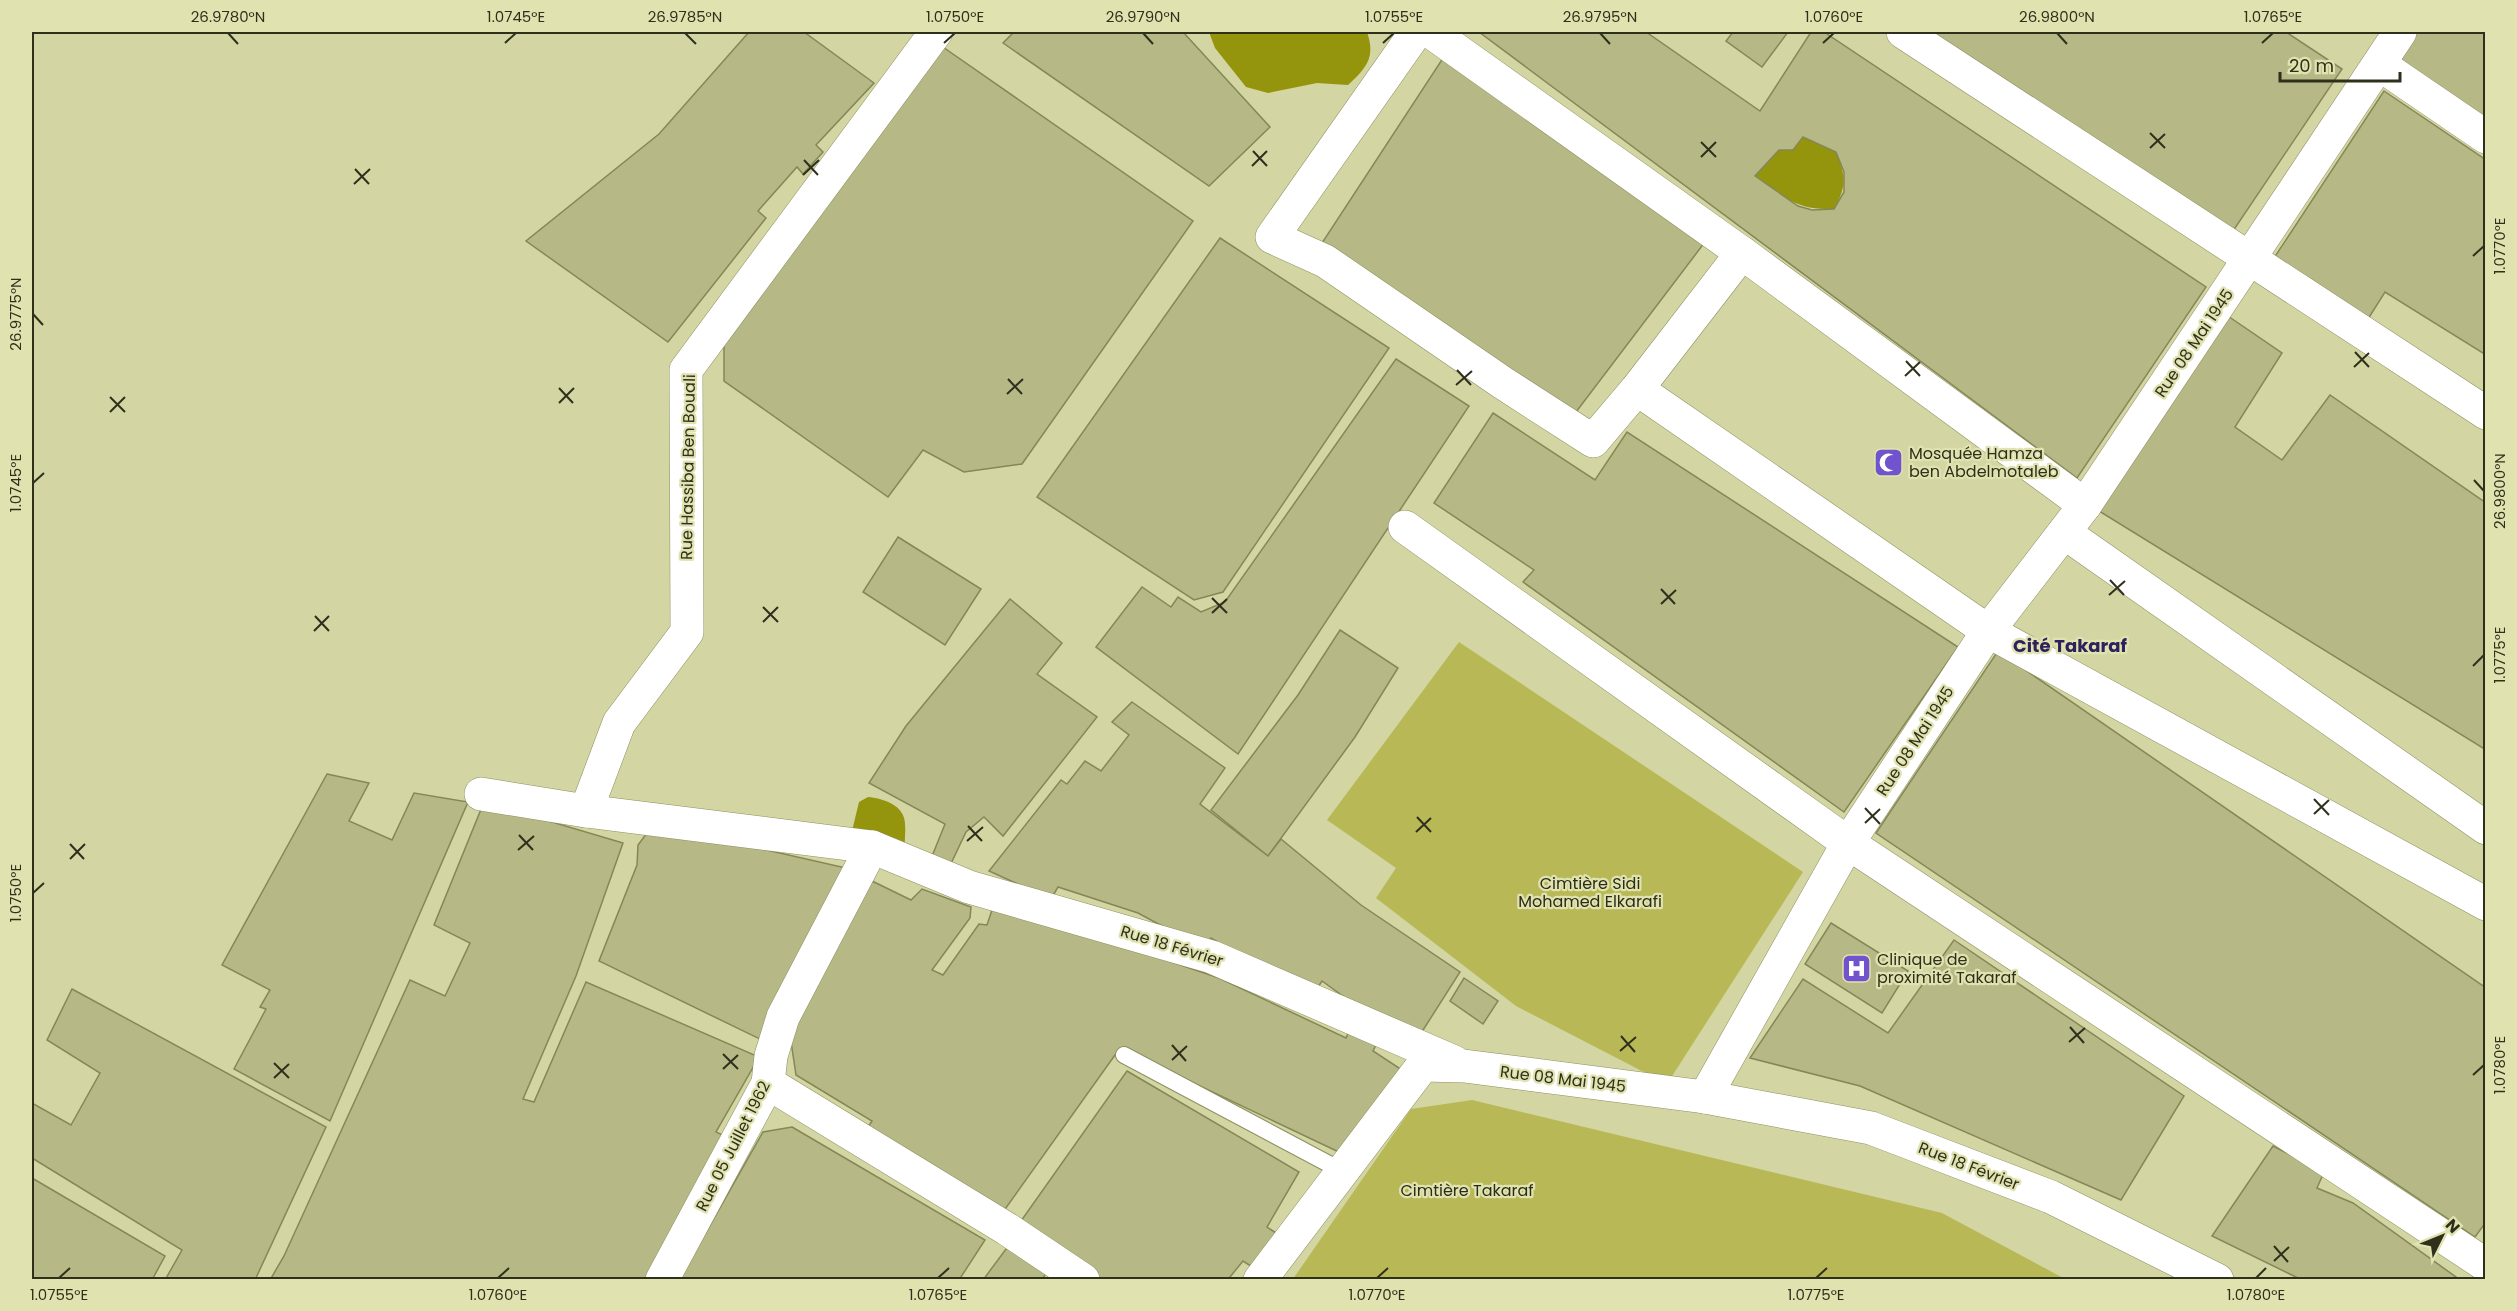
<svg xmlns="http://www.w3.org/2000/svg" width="2517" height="1311" viewBox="0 0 2517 1311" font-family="Poppins,sans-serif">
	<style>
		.green { fill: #b8b956 }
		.forest { fill: #94940d }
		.building { fill: #b6b886; stroke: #858757; stroke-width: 1.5; fill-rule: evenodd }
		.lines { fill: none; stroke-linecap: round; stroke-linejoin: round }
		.service-casing { stroke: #8e905f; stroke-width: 18 }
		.minor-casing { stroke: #8e905f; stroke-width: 34 }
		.service { stroke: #fff; stroke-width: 16 }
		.minor { stroke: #fff; stroke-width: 33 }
		.ticks { fill: none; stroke: #2f301c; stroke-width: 2 }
		.labels { text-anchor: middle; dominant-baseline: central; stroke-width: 4.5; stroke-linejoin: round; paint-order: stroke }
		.street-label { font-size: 16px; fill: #2f301c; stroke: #e0e3af }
		.poi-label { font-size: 16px; fill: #2f301c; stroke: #e0e3af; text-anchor: start }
		.park-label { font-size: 16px; fill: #2b2c18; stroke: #e0e3af }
		.neighbourhood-label { font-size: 18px; font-weight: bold; fill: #2f225c; stroke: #e0e3af }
		.neatline { fill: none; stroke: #2f301c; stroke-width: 2 }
		.ticks-label { font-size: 15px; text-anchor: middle; fill: #2f301c }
	</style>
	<rect width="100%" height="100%" fill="#d3d5a3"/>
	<g class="green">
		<path d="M1459 642 1803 872 1667 1084 1516 1006 1376 898 1396 868 1327 820Z"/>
		<path d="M1472 1100 1942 1213 2065 1279H1293L1411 1109Z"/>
	</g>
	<g class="forest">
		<path d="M1209 32H1367C1376 58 1366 68 1348 85L1317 83 1268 93 1246 87 1215 48Z"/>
		<path d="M1803 137 1836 152C1846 176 1847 186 1834 209 1795 210 1786 198 1755 176L1779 150H1793Z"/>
		<path d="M868 797C882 798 905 805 905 824 906 832 904 840 905 849L852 831 859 802Z"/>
	</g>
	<g class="building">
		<path d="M749 32H804L874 83 816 145 823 152 803 174 797 167 758 211 766 218 668 342 526 241 659 134Z"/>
		<path d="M1014 32H1183L1270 127 1209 186 1003 43Z"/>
		<path d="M1479 32H1646L1760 111 1811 32H1824L2206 287 2077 478ZM1803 137 1836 152 1844 172V192L1834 209 1812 210 1798 206 1755 176 1779 150H1793Z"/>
		<path d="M1733 32H1788L1762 67 1726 41Z"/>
		<path d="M1929 32H2286L2342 69 2231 234Z"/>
		<path d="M2416 32H2486V128L2392 65Z"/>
		<path d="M940 45 1193 221 1022 464 964 472 923 450 888 497 724 381V341Z"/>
		<path d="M1445 55 1708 238 1573 416 1322 243Z"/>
		<path d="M2384 91 2486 160V355L2385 292 2368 319 2274 258Z"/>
		<path d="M1220 238 1389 348 1223 592 1194 600 1037 497Z"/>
		<path d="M2222 312 2282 353 2235 427 2282 460 2330 395 2486 503V750L2099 511Z"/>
		<path d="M1396 359 1469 406 1238 754 1096 647 1142 587 1171 607 1178 597 1201 612 1225 602Z"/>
		<path d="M1493 413 1595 480 1627 432 1958 647 1844 812 1523 582 1534 570 1434 503Z"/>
		<path d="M898 537 981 589 945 645 863 592Z"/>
		<path d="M1010 599 1062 643 1037 674 1097 717 1003 836 984 817 966 832 946 874 928 866 945 824 869 783 906 726Z"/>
		<path d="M1340 630 1398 668 1355 737 1268 856 1211 810 1298 695Z"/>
		<path d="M1998 651 2486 988V1222L2475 1237 1876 833Z"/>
		<path d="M1132 702 1225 768 1200 804 1268 856 1281 839 1361 905 1460 972 1418 1038 1368 1014 1322 981 1312 996 1211 938 1205 949 1138 913 1058 887 1051 899 989 871 1061 780 1067 784 1085 761 1101 771 1129 735 1112 722Z"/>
		<path d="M327 774 369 783 349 821 392 840 414 793 468 802 330 1121 234 1069 266 1009 260 1007 270 990 222 965Z"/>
		<path d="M484 802 623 843 576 976 523 1099 534 1102 586 982 759 1057 716 1132 727 1137 650 1280H270L284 1256 410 980 445 996 470 943 434 925Z"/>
		<path d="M650 829H673L846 868 764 1041 599 961 637 865 638 845Z"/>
		<path d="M872 881 911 900 922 889 971 907 970 918 932 970 943 975 979 924 987 925 992 910 1151 955 1219 978 1346 1038 1349 1031 1377 1043 1373 1051 1402 1070 1343 1154 1120 1048 998 1219 860 1139 872 1121 796 1075 790 1035Z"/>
		<path d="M1831 923 1908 971 1882 1013 1805 964Z"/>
		<path d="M1954 940 2184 1096 2121 1200 1860 1086 1750 1058 1803 979 1888 1033Z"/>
		<path d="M1464 978 1498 1001 1483 1024 1450 1001Z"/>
		<path d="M72 989 326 1127 255 1280H165L182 1250 32 1158V1103L71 1125 100 1073 47 1040Z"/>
		<path d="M1127 1071 1299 1172 1267 1227 1282 1237 1257 1270 1243 1261 1230 1277 1233 1280H1094L1016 1228Z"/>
		<path d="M792 1127 985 1240 959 1280H679L763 1132Z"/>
		<path d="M2273 1146 2324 1172 2317 1188 2353 1203 2456 1277 2454 1280H2302L2212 1236Z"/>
		<path d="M32 1178 165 1256 152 1280H32Z"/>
		<path d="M1009 1245 1046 1273 1042 1280H983Z"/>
	</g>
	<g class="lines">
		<defs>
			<path id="service" d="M1124 1055 1342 1171"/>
			<g id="minor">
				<path d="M1416 32 1272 237 1325 261 1503 383 1593 441 1637 389 1742 253"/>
				<path d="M1431 32 1742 253 2085 505"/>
				<path d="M1903 32 2486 413"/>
				<path d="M2379 64 2486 137"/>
				<path d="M1637 389 1988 631 2486 904"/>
				<path d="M1405 527 1848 843 2486 1265"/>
				<path d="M2065 533 2486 828"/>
				<path d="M481 794 586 811 872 847 969 887 1212 957 1454 1062"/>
				<path d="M586 811 619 723 687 632 686 370 936 32"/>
				<path d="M768 1083 1007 1229 1083 1280"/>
				<path d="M1705 1097 1848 843 1988 631 2085 505 2400 32"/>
				<path d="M662 1280 768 1083 771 1056 783 1017 872 847"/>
				<path d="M1260 1280 1423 1065 1464 1066 1705 1097 1871 1128 2051 1197 2217 1280"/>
			</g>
		</defs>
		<use href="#service" class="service-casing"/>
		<use href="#minor" class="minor-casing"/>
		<use href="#service" class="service"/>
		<use href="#minor" class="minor"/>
	</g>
	<path class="ticks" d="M228 33 238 44M685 33 696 44M1143 33 1153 44M1600 33 1610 44M2057 33 2067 44M505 43 516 33M944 43 955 33M1383 43 1394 33M1823 43 1834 33M2262 43 2273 33M2150 133 2165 148M1701 142 1716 157M2150 148 2165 134M1253 151 1267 166M1701 157 1716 142M804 160 818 175M1252 166 1267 151M355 169 369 184M803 175 819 160M354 184 370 169M2473 256 2484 246M33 314 43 325M2355 352 2369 367M1906 361 1920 376M2354 367 2369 353M1457 370 1471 385M1905 376 1920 362M1008 379 1022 394M1456 385 1472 371M559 388 573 403M1007 394 1023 379M110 397 125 412M559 403 574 388M110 412 125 397M2474 480 2484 491M33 483 44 473M2110 580 2124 595M1661 589 1675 604M2109 595 2125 581M1212 598 1227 613M1661 604 1676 590M763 607 778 622M1212 613 1227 599M315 616 329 631M763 622 778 607M314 631 329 616M2473 666 2484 655M2314 799 2329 815M1865 808 1880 824M2314 814 2329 800M1417 817 1431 832M1865 823 1880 809M968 826 982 841M1416 832 1431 818M519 835 533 850M967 841 983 827M70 844 84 859M518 850 534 836M70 859 85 844M33 893 44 883M2070 1027 2084 1043M1621 1036 1635 1052M2069 1042 2085 1028M1172 1045 1186 1061M1620 1051 1636 1037M723 1054 738 1069M1172 1060 1187 1046M274 1063 289 1078M723 1069 738 1055M2473 1075 2484 1065M274 1078 289 1064M2274 1246 2288 1262M2274 1261 2289 1247M59 1278 70 1268M498 1278 509 1268M938 1278 949 1268M1377 1278 1388 1268M1816 1278 1827 1268M2256 1278 2266 1268"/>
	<defs>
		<symbol id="mosque-square" viewBox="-11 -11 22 22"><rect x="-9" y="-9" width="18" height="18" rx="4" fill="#7053cd" stroke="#e0e3af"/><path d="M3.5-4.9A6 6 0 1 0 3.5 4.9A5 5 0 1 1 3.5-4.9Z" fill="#fff"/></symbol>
		<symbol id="hospital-square" viewBox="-11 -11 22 22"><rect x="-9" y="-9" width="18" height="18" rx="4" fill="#7053cd" stroke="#e0e3af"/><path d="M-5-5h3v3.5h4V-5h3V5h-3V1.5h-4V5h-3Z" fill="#fff"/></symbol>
	</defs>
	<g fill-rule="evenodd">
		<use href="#mosque-square" x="1872" y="446" width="33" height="33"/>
		<use href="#hospital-square" x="1840" y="952" width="33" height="33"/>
	</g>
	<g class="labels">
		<g class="street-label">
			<text transform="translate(2194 343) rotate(-56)">Rue 08 Mai 1945</text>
			<text transform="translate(688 467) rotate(-89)">Rue Hassiba Ben Bouali</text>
			<text transform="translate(1915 741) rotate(-57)">Rue 08 Mai 1945</text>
			<text transform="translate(1172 946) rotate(17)">Rue 18 Février</text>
			<text transform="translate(1563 1079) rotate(7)">Rue 08 Mai 1945</text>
			<text transform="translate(733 1146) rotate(-63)">Rue 05 Juillet 1962</text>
			<text transform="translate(1969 1166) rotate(21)">Rue 18 Février</text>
		</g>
		<g class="poi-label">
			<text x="1909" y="453">Mosquée Hamza<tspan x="1909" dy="18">ben Abdelmotaleb</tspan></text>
			<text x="1877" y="959">Clinique de<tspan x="1877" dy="18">proximité Takaraf</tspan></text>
		</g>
		<g class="park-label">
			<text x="1590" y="883">Cimtière Sidi<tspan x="1590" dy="18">Mohamed Elkarafi</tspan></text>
			<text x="1467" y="1190">Cimtière Takaraf</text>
		</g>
		<g class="neighbourhood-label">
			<text x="2070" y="645">Cité Takaraf</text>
		</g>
	</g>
	<rect width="2517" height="1311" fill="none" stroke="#e0e3af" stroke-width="66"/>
	<g transform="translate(2442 1236) rotate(47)" stroke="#e0e3af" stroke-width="4.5" paint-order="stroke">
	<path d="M0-4.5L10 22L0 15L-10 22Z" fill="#2f301c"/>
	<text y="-9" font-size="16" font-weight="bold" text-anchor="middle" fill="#2f301c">N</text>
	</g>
	<path d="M2280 72v9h120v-9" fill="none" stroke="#2f301c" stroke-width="3"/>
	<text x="2289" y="72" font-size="18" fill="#2f301c" stroke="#e0e3af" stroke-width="4.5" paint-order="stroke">20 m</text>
	<rect x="33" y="33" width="2451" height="1245" class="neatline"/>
	<g class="ticks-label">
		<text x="228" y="22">26.9780°N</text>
		<text x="516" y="22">1.0745°E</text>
		<text x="685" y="22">26.9785°N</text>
		<text x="955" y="22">1.0750°E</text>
		<text x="1143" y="22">26.9790°N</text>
		<text x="1394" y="22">1.0755°E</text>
		<text x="1600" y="22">26.9795°N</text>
		<text x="1834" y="22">1.0760°E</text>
		<text x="2057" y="22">26.9800°N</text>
		<text x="2273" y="22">1.0765°E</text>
		<text transform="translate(2500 246) rotate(-90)" y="5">1.0770°E</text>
		<text transform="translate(16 314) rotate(-90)" y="5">26.9775°N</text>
		<text transform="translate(16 483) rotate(-90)" y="5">1.0745°E</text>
		<text transform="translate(2500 491) rotate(-90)" y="5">26.9800°N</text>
		<text transform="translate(2500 655) rotate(-90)" y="5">1.0775°E</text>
		<text transform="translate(16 893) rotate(-90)" y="5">1.0750°E</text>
		<text transform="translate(2500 1065) rotate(-90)" y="5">1.0780°E</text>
		<text x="59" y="1300">1.0755°E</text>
		<text x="498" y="1300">1.0760°E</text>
		<text x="938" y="1300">1.0765°E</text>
		<text x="1377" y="1300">1.0770°E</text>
		<text x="1816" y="1300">1.0775°E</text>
		<text x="2256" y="1300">1.0780°E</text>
	</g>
</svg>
